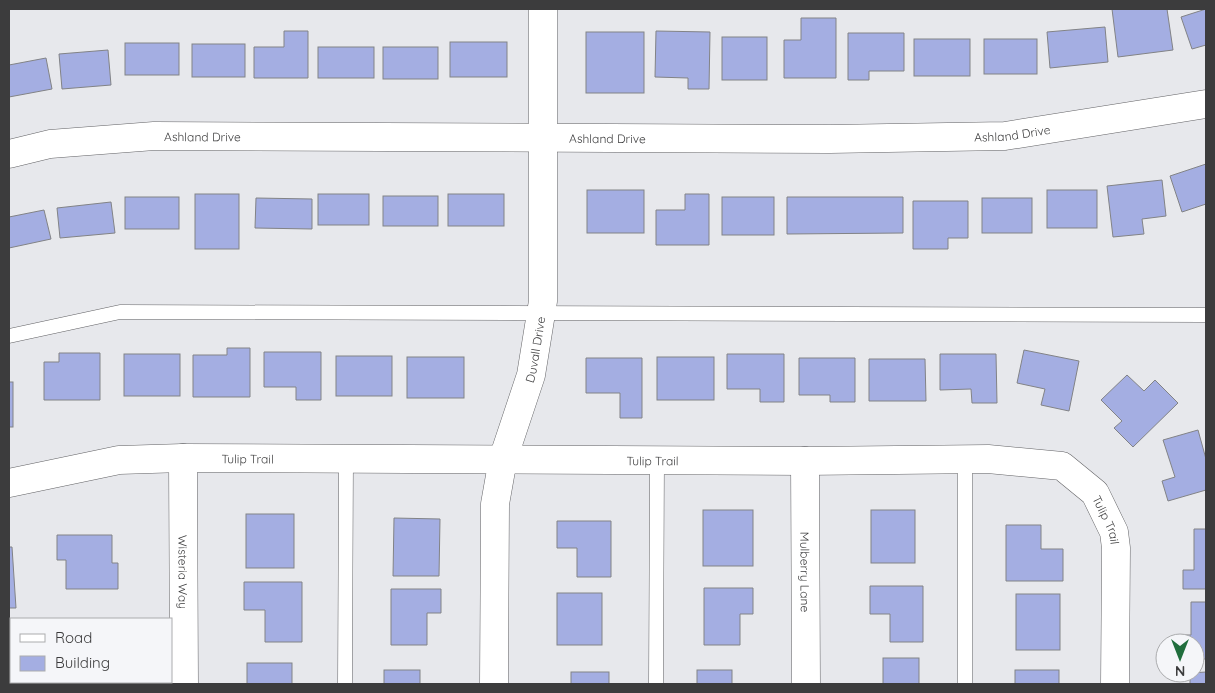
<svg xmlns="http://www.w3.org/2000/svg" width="1215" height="693" viewBox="0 0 1215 693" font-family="Quicksand,sans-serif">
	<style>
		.building { fill: #a4aee2; stroke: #828386 }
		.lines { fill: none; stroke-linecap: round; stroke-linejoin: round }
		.service-casing { stroke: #626265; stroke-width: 15 }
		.minor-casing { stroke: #626265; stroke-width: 29 }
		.service { stroke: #fff; stroke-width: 14 }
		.minor { stroke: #fff; stroke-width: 28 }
		.labels { text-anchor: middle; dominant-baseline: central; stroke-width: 5; stroke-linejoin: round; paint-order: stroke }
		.street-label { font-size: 12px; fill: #3c3c3d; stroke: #f5f6f9 }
	</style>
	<rect width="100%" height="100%" fill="#e7e8ec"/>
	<g class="building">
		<path d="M1112 9H1167L1173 50 1118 57Z"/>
		<path d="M1206 9V45L1192 49 1181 17Z"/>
		<path d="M801 18H836V78H784V40H801Z"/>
		<path d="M1105 27 1108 62 1050 68 1047 32Z"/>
		<path d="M284 31H308V78H254V47H284Z"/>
		<path d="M656 31 710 32 709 89H688V78L655 77Z"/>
		<rect x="586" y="32" width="58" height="61"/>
		<path d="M848 33H904V71H869V80H848Z"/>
		<rect x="722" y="37" width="45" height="43"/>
		<rect x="914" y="39" width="56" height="37"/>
		<rect x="984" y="39" width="53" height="35"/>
		<rect x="450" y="42" width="57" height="35"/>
		<rect x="125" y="43" width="54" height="32"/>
		<rect x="192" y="44" width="53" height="33"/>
		<rect x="318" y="47" width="56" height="31"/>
		<rect x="383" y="47" width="55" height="32"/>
		<path d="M108 50 111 85 62 89 59 54Z"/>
		<path d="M46 58 52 89 9 97V65Z"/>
		<path d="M1206 164V204L1182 212 1170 176Z"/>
		<path d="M1162 180 1166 216 1142 219 1144 234 1113 237 1107 186Z"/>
		<rect x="587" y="190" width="57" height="43"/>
		<rect x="1047" y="190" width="50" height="38"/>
		<rect x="195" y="194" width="44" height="55"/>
		<rect x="318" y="194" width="51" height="31"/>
		<rect x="448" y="194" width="56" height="32"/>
		<path d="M685 194H709V245H656V210H685Z"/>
		<rect x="383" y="196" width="55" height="30"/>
		<rect x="125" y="197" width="54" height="32"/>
		<rect x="722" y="197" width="52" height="38"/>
		<path d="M787 197H903V233L787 234Z"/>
		<path d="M256 198 312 199V229L255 228Z"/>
		<rect x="982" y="198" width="50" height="35"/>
		<path d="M913 201H968V238H948V249H913Z"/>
		<path d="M111 202 115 233 60 238 57 208Z"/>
		<path d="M44 210 51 239 9 248V217Z"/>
		<path d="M227 348H250V397H193V355H227Z"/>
		<path d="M1024 350 1079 361 1069 411 1041 405 1045 389 1017 383Z"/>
		<path d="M264 352H321V400H296V387H264Z"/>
		<path d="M59 353H100V400H44V362H59Z"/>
		<rect x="124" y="354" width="56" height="42"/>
		<path d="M727 354H784V402H760V389H727Z"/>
		<path d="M940 354H996L997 403H972L971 389 940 390Z"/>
		<rect x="336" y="356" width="56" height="40"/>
		<rect x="407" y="357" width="57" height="41"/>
		<rect x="657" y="357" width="57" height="43"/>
		<path d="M586 358H642V418H620V393H586Z"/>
		<path d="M799 358H855V402H830V395H799Z"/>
		<path d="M869 359H925L926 401H869Z"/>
		<path d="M1127 375 1144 391 1155 380 1178 403 1133 447 1114 428 1122 421 1101 400Z"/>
		<rect x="9" y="382" width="4" height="45"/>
		<path d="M1198 430 1206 459V490L1168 501 1162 481 1175 477 1163 440Z"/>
		<rect x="703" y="510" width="50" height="56"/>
		<rect x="871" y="510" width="44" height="53"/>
		<rect x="246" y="514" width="48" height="54"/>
		<path d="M394 518 440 519 439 576H393Z"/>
		<path d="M557 521H611V577H577V548H557Z"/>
		<path d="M1006 525H1041V549H1063V581H1006Z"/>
		<path d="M1194 529H1206V589H1183V570H1194Z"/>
		<path d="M57 535H112V563H118V589H66V560H57Z"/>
		<path d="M9 547H12L16 608H9Z"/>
		<path d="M244 582H302V642H265V610H244Z"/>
		<path d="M870 586H923V642H890V614H870Z"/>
		<path d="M704 588H753V614H740V645H704Z"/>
		<path d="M391 589H441V613H427V645H391Z"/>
		<rect x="557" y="593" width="45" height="52"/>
		<rect x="1016" y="594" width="44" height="56"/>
		<path d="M1191 602H1206V659H1195V643H1178V635H1191Z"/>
		<rect x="883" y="658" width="36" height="26"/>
		<rect x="247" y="663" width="45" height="21"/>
		<rect x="384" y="670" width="36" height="14"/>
		<rect x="697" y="670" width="35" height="14"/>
		<rect x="1015" y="670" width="44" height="14"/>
		<rect x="571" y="672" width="38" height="12"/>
		<path d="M1206 672V684H1190V673Z"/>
	</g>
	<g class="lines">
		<defs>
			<g id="service">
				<path d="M9 336 120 312 1206 315"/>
				<path d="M965 460V684"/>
				<path d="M345 684 346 459"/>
				<path d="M656 684 657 460"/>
			</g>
			<g id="minor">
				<path id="s1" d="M9 154 50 144 154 136 830 139 1005 136 1206 104"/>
				<path id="s2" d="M183 458 184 684"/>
				<path id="s3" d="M805 461 806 684"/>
				<path id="s4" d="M9 483 119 460 183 458 805 461 988 459 1062 466 1095 493 1114 532 1116 548 1115 684"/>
				<path id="s5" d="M494 684 495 504 503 459 531 375 543 301V9"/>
			</g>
		</defs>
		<use href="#service" class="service-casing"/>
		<use href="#minor" class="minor-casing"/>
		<use href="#service" class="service"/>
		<use href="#minor" class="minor"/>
	</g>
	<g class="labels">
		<g class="street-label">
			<text stroke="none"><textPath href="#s1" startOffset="1005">Ashland Drive</textPath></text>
			<text stroke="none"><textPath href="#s1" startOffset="195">Ashland Drive</textPath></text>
			<text stroke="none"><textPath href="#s1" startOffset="600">Ashland Drive</textPath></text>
			<text stroke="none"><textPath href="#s5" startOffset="340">Duvall Drive</textPath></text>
			<text stroke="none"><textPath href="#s4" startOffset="241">Tulip Trail</textPath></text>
			<text stroke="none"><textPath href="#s4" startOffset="646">Tulip Trail</textPath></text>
			<text stroke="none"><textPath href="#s4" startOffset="1128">Tulip Trail</textPath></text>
			<text stroke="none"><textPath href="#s2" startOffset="114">Wisteria Way</textPath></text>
			<text stroke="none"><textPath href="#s3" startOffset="111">Mulberry Lane</textPath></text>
		</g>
	</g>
	<rect width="1215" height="693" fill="none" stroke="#3c3c3d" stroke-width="20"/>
	<rect x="10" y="618" width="162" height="65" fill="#f5f6f9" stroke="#abacae"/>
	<rect x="20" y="634" width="25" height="8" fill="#ffffff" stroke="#abacae"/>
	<text x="55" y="643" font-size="15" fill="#3c3c3d">Road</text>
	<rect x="20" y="656" width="25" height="15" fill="#a4aee2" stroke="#abacae"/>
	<text x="55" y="668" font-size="15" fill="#3c3c3d">Building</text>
	<g transform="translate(1180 658) rotate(180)"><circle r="24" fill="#f5f6f9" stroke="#abacae"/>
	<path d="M0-4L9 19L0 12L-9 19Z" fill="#206e3d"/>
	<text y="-8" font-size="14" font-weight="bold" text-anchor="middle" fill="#3c3c3d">N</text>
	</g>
</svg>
